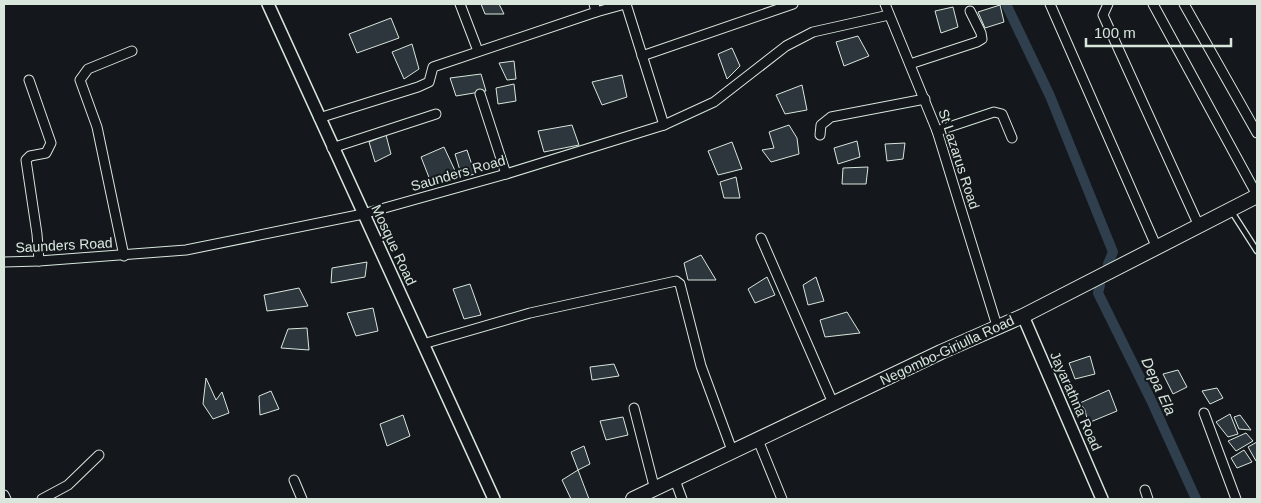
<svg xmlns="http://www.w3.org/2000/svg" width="1261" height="503" viewBox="0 0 1261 503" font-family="Arial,sans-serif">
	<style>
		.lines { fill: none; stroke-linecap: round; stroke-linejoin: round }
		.canal { stroke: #2f3f4d; stroke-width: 10 }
		.building { fill: #2c363c; stroke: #d8e6dc }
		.service-casing { stroke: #d8e6dc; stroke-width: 7 }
		.minor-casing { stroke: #d8e6dc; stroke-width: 11 }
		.tertiary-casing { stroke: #d8e6dc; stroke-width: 14 }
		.primary-casing { stroke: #d8e6dc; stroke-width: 16 }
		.service { stroke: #14181c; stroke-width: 4.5 }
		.minor { stroke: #14181c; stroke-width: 9 }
		.tertiary { stroke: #14181c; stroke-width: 11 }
		.primary { stroke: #14181c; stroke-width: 14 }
		.labels { text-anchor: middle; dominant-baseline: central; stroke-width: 4; stroke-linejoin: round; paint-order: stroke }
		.street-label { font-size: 14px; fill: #d8e6dc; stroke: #14181c }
		.water-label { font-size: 15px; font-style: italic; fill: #d8e6dc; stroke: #14181c }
	</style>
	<rect width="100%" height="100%" fill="#14181c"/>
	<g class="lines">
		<g class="canal">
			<path d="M1006 4 1050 96 1113 252 1108 264"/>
			<path d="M1100 285 1098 293 1151 400 1196 499"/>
		</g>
	</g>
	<g class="building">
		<path d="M481 4H499L504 14H485Z"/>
		<path d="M1000 5 1004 22 985 28 978 12Z"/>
		<path d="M953 7 958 27 941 33 935 11Z"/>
		<path d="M391 18 399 38 357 53 349 34Z"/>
		<path d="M858 36 869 56 844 66 836 42Z"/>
		<path d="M412 44 419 69 404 79 392 52Z"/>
		<path d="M732 48 740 66 727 79 718 54Z"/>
		<path d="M514 61 516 79 507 80 499 63Z"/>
		<path d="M481 74 486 91 456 96 450 78Z"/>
		<path d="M622 75 627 97 602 105 592 82Z"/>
		<path d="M514 84 516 101 498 104 496 88Z"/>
		<path d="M802 85 807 110 785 114 776 95Z"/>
		<path d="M572 125 579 145 544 152 538 131Z"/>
		<path d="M789 125 797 138 799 154 771 162 762 150 774 148 769 132Z"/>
		<path d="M386 135 391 154 375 162 369 142Z"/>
		<path d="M857 141 860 157 838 164 834 148Z"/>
		<path d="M732 142 742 169 718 175 708 151Z"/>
		<path d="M905 143 903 159 887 161 885 144Z"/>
		<path d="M444 147 458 177 430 180 421 157Z"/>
		<path d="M467 150 475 174 462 177 455 154Z"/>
		<path d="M868 167 866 184H842L843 168Z"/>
		<path d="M736 177 740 198H724L720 182Z"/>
		<path d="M701 255 716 280H688L684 263Z"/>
		<path d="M367 262 365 277 331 283 332 268Z"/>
		<path d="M767 277 775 295 755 303 748 289Z"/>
		<path d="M816 277 824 301 808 305 803 285Z"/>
		<path d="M470 284 481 315 464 319 453 289Z"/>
		<path d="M299 288 308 306 267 311 264 295Z"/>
		<path d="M373 308 378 331 356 336 347 313Z"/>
		<path d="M847 312 860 333 825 337 820 320Z"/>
		<path d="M307 328 309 350 281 348 288 329Z"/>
		<path d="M1090 356 1095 374 1075 379 1069 363Z"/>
		<path d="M614 364 619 376 592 380 590 367Z"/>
		<path d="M1178 370 1187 387 1173 394 1163 374Z"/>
		<path d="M206 378 216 400 222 392 229 413 213 419 203 404Z"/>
		<path d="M1217 388 1223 398 1210 404 1202 391Z"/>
		<path d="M1109 390 1117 411 1088 423 1085 410 1080 403Z"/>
		<path d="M271 391 279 409 260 415 259 396Z"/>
		<path d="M1230 414 1238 434 1228 437 1216 422Z"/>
		<path d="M403 415 410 436 387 446 380 424Z"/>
		<path d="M1240 415 1251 430 1239 429 1234 417Z"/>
		<path d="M623 417 628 435 606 440 600 421Z"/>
		<path d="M1246 433 1253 441 1236 451 1228 441Z"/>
		<path d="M1257 442V460L1256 461 1248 447Z"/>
		<path d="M584 446 590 464 578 470 571 452Z"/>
		<path d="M1244 450 1252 462 1237 468 1231 458Z"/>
		<path d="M578 470 589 499H571L562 480Z"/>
	</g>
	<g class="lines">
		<defs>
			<path id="service" d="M1232 212 1257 251"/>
			<g id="minor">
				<path d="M460 4 478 51"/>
				<path d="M626 4 664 125"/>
				<path d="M885 4 937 131 997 326"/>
				<path d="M1050 4 1157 248"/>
				<path d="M1108 4 1103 15 1199 226"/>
				<path d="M1153 4 1257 195"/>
				<path d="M1184 4 1257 133"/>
				<path d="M596 12 625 4"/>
				<path d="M642 56 793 4"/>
				<path d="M910 64 977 42 982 39 981 33 970 11"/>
				<path d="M29 80 51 143 46 153 30 156 26 160 37 234 39 261"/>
				<path d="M480 94 506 174"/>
				<path d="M319 118 418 87 429 82 433 67 596 12 594 4"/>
				<path d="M937 131 994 112 1002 114 1012 138"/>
				<path d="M820 135 821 125 831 117 925 99"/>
				<path d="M332 148 436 114"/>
				<path d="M761 238 833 403"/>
				<path d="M124 256 97 127 80 80 88 69 132 51"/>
				<path d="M4 262 39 261 186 250 363 214 506 174 664 125 714 102 786 46 813 32 889 15"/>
				<path d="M423 344 530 313 676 281 680 284 701 366 733 453"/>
				<path d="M634 408 655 490"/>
				<path d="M1204 413 1236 499"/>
				<path d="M758 440 782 499"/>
				<path d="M294 480 302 499"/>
				<path d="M675 480 682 499"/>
				<path d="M1145 490 1148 499"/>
				<path d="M4 495 6 499"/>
				<path d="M42 499 68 485 99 455"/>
			</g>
			<g id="tertiary">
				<path d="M268 4 494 499"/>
				<path d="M1023 316 1102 499"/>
			</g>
			<path id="primary" d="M633 499 941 352 1023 316 1257 196"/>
		</defs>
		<use href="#service" class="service-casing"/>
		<use href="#minor" class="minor-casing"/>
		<use href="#tertiary" class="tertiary-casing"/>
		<use href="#primary" class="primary-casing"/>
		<use href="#service" class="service"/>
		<use href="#minor" class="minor"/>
		<use href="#tertiary" class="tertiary"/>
		<use href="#primary" class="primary"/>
	</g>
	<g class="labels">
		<g class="street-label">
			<text transform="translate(959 159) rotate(72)">St Lazarus Road</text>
			<text transform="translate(458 173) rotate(-16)">Saunders Road</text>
			<text transform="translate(64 245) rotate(-3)">Saunders Road</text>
			<text transform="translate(394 245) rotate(65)">Mosque Road</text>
			<text transform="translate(947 350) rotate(-25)">Negombo-Giriulla Road</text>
			<text transform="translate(1076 401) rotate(66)">Jayarathna Road</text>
		</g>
		<g class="water-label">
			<text transform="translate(1159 386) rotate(65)">Depa Ela</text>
		</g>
	</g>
	<rect width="1261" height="503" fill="none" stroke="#d8e6dc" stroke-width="10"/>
	<path d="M1086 38v8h145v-8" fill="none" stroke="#d8e6dc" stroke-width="2.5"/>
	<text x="1094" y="38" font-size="15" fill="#d8e6dc" stroke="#14181c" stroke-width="4" paint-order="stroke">100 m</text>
</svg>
